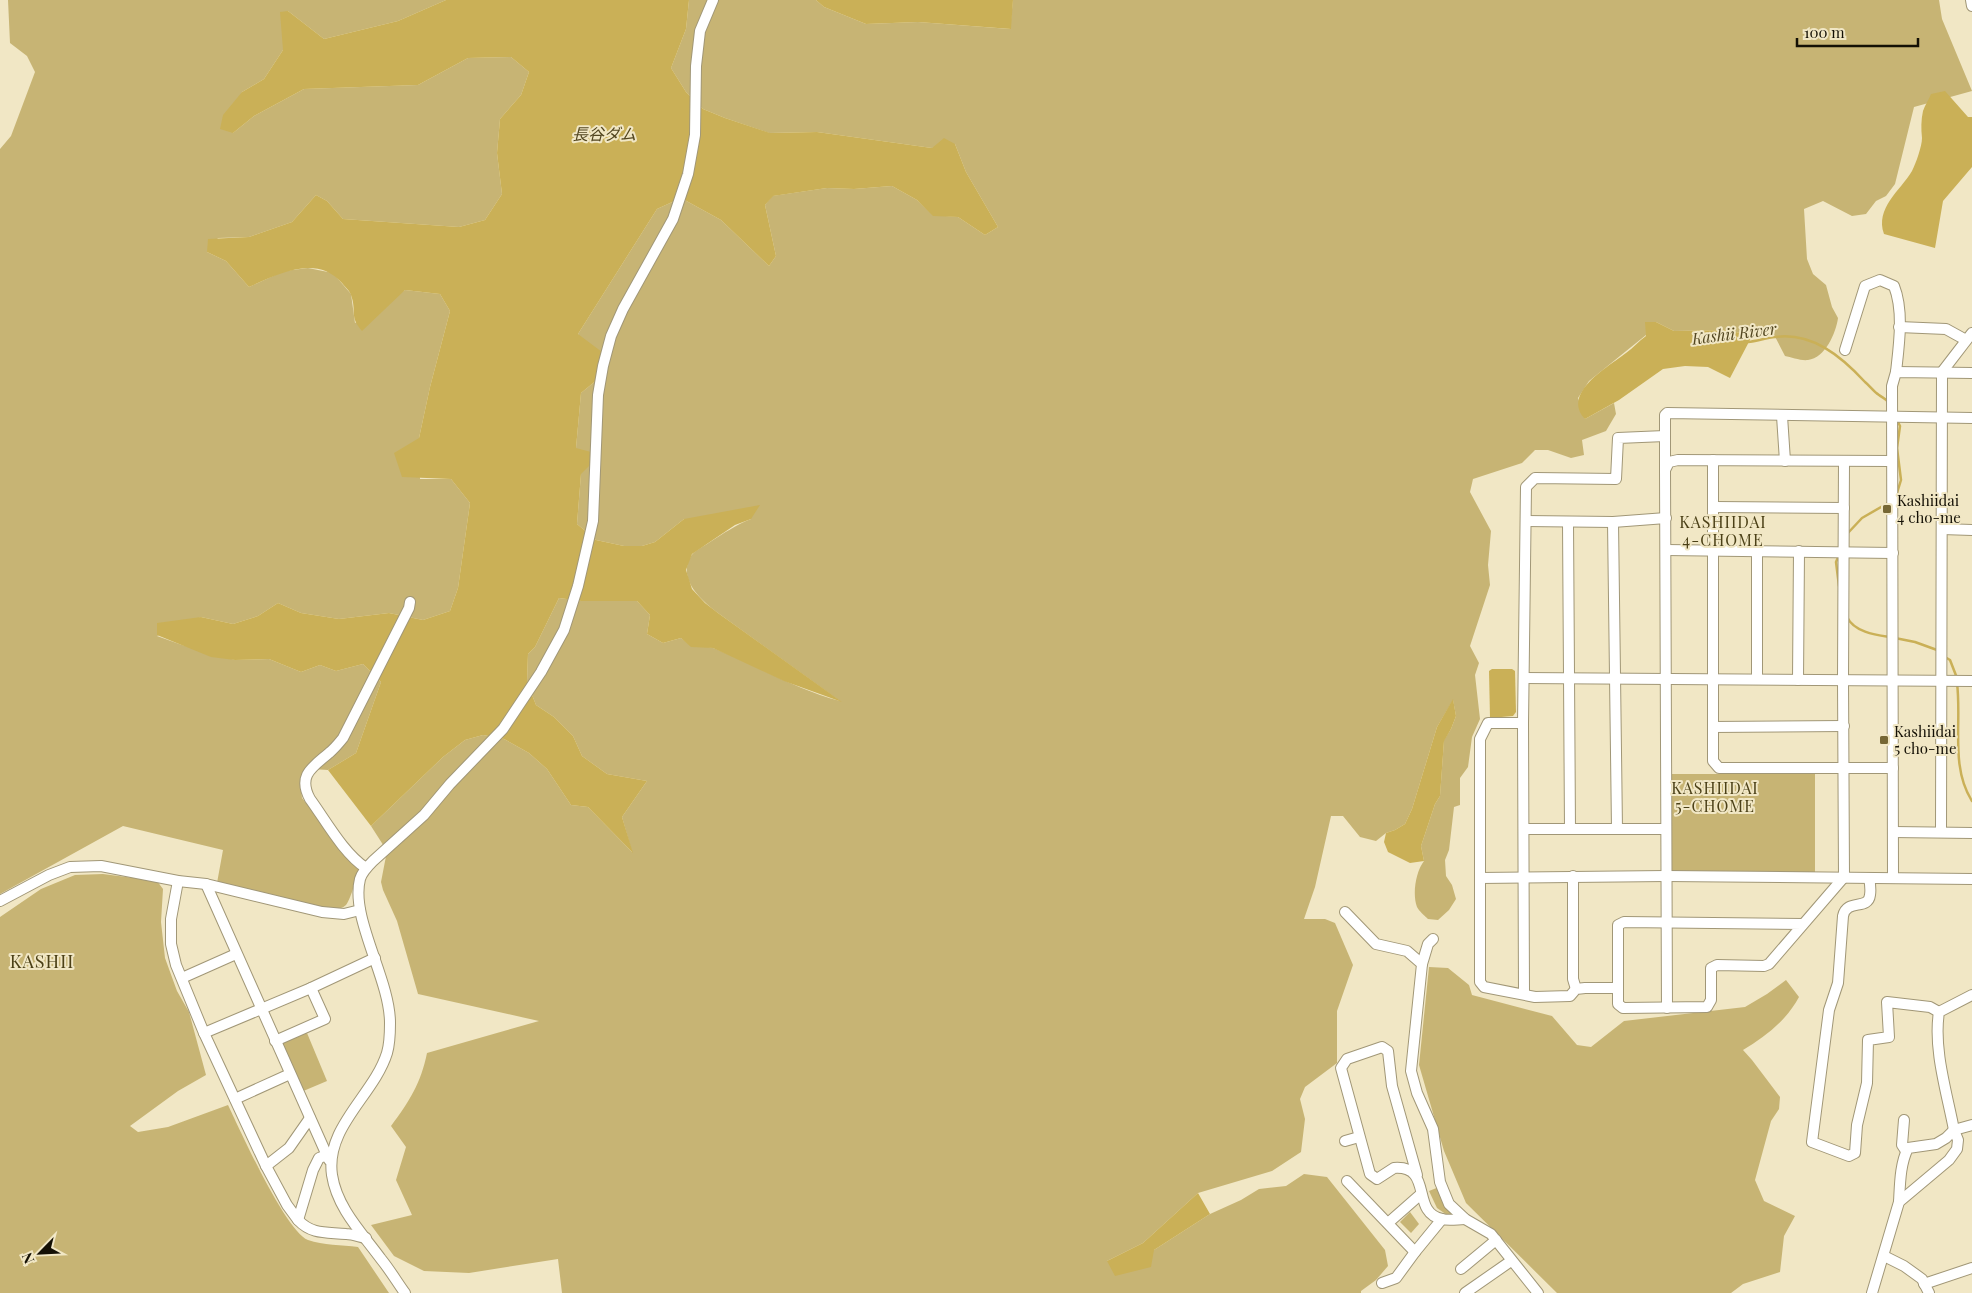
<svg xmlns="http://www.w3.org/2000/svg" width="1972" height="1293" viewBox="0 0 1972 1293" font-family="'Playfair Display','Noto Sans JP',serif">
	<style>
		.green { fill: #c7b474 }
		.water { fill: #cab057 }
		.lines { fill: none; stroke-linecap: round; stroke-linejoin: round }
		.stream { stroke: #cab057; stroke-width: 2.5 }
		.minor-casing { stroke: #a19777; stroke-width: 12 }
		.minor { stroke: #fff; stroke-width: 10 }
		.poi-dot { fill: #766735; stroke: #f1e7c5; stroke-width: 2 }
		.labels { text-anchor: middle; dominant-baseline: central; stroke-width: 4; stroke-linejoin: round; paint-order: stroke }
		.poi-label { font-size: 15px; fill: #141005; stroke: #f1e7c5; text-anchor: start }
		.water-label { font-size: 16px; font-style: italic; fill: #524620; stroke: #f1e7c5 }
		.neighbourhood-label { font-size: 16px; letter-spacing: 1px; fill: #4b4017; stroke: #f1e7c5 }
		.quarter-label { font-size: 18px; letter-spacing: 1px; fill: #4b4017; stroke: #f1e7c5 }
	</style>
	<rect width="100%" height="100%" fill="#f1e7c5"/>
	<g class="green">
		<path d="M8 0H446L398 21 324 39 288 11 283 50 264 79 242 92 233 133 254 116 304 89 418 85 468 58 511 57 529 72 521 95 500 119 497 153 502 194 485 220 459 227 343 219 327 201 316 195 292 222 249 237 218 238 207 252 226 261 249 287 284 271 308 268 333 273 351 294 355 323 405 290 440 294 450 311 430 387 419 438 420 479H451L470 503 458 588 450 611 423 620 389 613 339 619 301 613 278 603 258 616 233 624 201 617 157 636 182 645 235 660 269 659 301 672 320 665 336 671 363 664 381 682 356 753 328 770 312 769 304 772 300 780 302 798 359 868C357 876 351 899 346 905 343 908 338 909 334 910L217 883 223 850 123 826 0 894V149L11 136 35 72 27 56 10 43Z"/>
		<path d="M689 0H816L824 7 866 24 918 22 1010 29 1013 0H1939L1942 19 1972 91 1914 107 1895 184 1886 196 1876 201 1866 214 1852 216 1823 201 1804 209 1807 259 1813 274 1826 285 1832 307 1838 318C1836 333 1825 358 1808 360 1801 361 1791 357 1785 356L1770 327 1752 336 1728 330 1674 331 1656 322H1646V335L1589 381 1578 398 1585 419 1614 403 1616 414 1606 431 1582 440 1584 455 1571 458 1548 450H1535L1522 463 1473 479 1470 492 1491 531 1488 565 1490 585 1470 646 1479 663 1475 675 1480 719 1472 737 1468 767 1460 778V805L1454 807 1449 850 1445 860 1446 876 1452 885 1456 899 1449 910 1438 920 1428 919C1425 916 1419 911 1417 907 1412 894 1416 871 1424 861L1421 846 1435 804 1440 796 1444 740 1451 729 1456 716 1453 700 1437 727 1412 809 1405 824 1395 830 1386 833 1376 841 1360 837 1343 816H1331L1315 887 1304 919H1325L1335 923 1353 965 1337 1011V1063L1305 1087 1300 1099 1305 1119 1301 1152 1272 1171 1198 1193 1143 1243 1107 1261 1154 1250 1210 1214 1241 1200 1259 1189 1286 1186 1304 1174 1327 1177 1385 1250 1388 1266 1376 1280 1361 1291V1293H562L558 1259 469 1273 424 1271 394 1256 371 1225 412 1215 396 1180 406 1147 391 1126C409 1102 421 1083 427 1053L539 1021 418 994 397 921 383 890 381 882 387 851 371 826 443 757 465 740 483 735 504 739 529 753 547 769 571 805 588 807 632 852 622 817 647 781 607 774 582 756 573 736 554 717 536 705 527 682 528 654 535 647 559 598 581 601H637L650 615 647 634 663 643 681 638C698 652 700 643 716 649 757 666 797 690 840 701L718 613C701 600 677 579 691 556 695 550 705 546 710 542 724 533 736 525 751 519H684L655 542 642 546H624L596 540 577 524 581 474 576 448 581 393 598 379 578 334 657 209 681 198 721 220 769 266 776 256 765 205 772 196 827 188 854 189 892 186 917 200 933 215 958 217 985 235 998 227 966 172 955 144 932 148 817 132 769 133 725 118 703 109 686 92 671 68 686 29Z"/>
		<path d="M1669 774H1815V873L1670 874Z"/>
		<path d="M103 874 157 881 163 889 161 922 165 958 177 991 189 1012 206 1075 178 1091 130 1126 138 1132 168 1127 228 1105C240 1130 286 1232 308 1240 323 1245 342 1245 358 1247L389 1293H0V917L41 889 75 875Z"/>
		<path d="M1429 967 1448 968 1469 985 1472 995 1552 1016 1577 1045 1591 1047 1624 1021 1745 1007 1767 994 1786 980 1799 997C1786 1021 1766 1036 1743 1050L1752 1060 1780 1097 1779 1109 1771 1121 1755 1180 1764 1201 1795 1216 1784 1236 1780 1272 1743 1284 1731 1293H1557L1466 1203 1444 1151 1419 1065Z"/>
		<path d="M307 1033 327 1081 301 1092 281 1044Z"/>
		<path d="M1439 1187 1454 1214 1447 1215 1437 1208 1429 1191Z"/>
		<path d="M1410 1212 1419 1224 1411 1233 1400 1222Z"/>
	</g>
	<g class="water">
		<path d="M446 0H689L686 29 671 68 686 92 703 109 725 118 770 133 817 132 932 148 944 138 955 144 966 172 998 227 985 235 958 217 933 216 917 200 892 186 854 189 827 188 773 196 765 205 776 256 769 266 721 220 681 198 657 209 578 334 602 352 598 379 581 393 576 448 591 452 592 463 581 474 577 524 596 540 624 546H642L655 542 684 519 760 505 751 519 735 525 692 554 686 570 692 589 705 603 718 613 842 702 784 681 713 648 691 647 681 638 663 643 647 634 650 615 637 601H581L559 598 535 647 528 654 527 682 536 705 554 717 573 736 582 756 607 774 647 781 622 817 633 853 588 807 571 805 547 769 529 753 504 739 483 735 465 740 443 757 371 826 328 770 356 753 381 682 363 664 336 671 320 665 301 672 269 659 235 660 211 657 157 635V623L201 617 233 624 258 616 278 603 301 613 339 619 389 613 423 620 450 611 458 588 470 503 451 479 402 477 394 453 419 438 430 387 450 311 440 294 405 290 362 331C349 316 357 312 351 295 350 291 345 287 342 283 316 254 279 274 249 287L226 261 207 252 208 239 249 237 292 222 316 195 327 201 343 219 459 227 485 220 502 194 497 153 500 119 521 95 529 72 511 57 468 58 418 85 304 89 254 116 233 133 220 129 223 115 242 92 264 79 283 50 280 12 288 11 324 39 398 21Z"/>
		<path d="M816 0H1013L1011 29 918 22 866 24 824 7Z"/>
		<path d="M1945 91 1968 117H1972V167L1943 201 1935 248 1884 234C1875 208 1900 191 1912 171 1916 163 1922 146 1922 138 1921 129 1921 120 1923 111 1925 105 1929 99 1931 94Z"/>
		<path d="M1645 322H1656L1674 331 1728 330 1752 336 1730 378 1708 367 1685 366 1663 369 1619 400 1585 419C1561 393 1608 367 1626 353 1633 348 1639 341 1646 336Z"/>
		<path d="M1492 669H1512L1515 671 1516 712 1513 716 1490 718 1489 671Z"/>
		<path d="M1453 699 1456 716 1451 729 1444 741 1440 796 1435 804 1421 846 1424 861 1410 863 1388 852 1384 842 1386 833 1395 830 1405 824 1412 809 1437 727Z"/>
		<path d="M1198 1193 1210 1214 1154 1250 1151 1267 1115 1276 1107 1261 1143 1243Z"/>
	</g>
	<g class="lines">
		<g class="stream">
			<path d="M1748 342C1757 341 1766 338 1775 337 1812 332 1841 356 1865 382 1870 386 1874 392 1879 395 1883 398 1885 398 1888 402"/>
			<path d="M1897 493 1901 480 1897 448 1900 426 1897 420"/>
			<path d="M1847 534 1862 518 1888 503"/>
			<path d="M1839 586 1836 562 1839 555"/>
			<path d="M1847 617C1854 632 1876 635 1889 637"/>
			<path d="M1895 638 1915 642 1937 650"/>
			<path d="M1945 657 1950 660 1957 678"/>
			<path d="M1957 683C1962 722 1950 767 1972 801"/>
		</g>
		<defs>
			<g id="minor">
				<path d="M1971 0 1972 6"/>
				<path d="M1899 327 1946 329 1966 340"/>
				<path d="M1845 350 1865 286 1880 280 1894 286C1904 311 1899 345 1896 372"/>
				<path d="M1782 416 1785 461"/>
				<path d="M1713 460V761L1719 768H1893"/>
				<path d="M1665 469V415L1667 413 1972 418"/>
				<path d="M1714 507 1844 508"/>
				<path d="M1526 521 1613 522 1666 518"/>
				<path d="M1568 522 1570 829"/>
				<path d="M1613 522 1617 829"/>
				<path d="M1942 529 1972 530"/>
				<path d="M1666 550 1893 553"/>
				<path d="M1524 678 1972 681"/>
				<path d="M1757 679V551"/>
				<path d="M1798 680 1799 551"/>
				<path d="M1523 723H1488L1480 739V982L1484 987 1535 997 1570 996 1576 989 1585 988H1618"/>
				<path d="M1713 727 1844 726"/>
				<path d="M1525 829H1666"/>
				<path d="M1893 832 1972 833"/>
				<path d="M1941 832 1942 372 1972 333"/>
				<path d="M366 868C344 854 326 821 310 799 297 775 313 767 329 753 334 749 339 743 343 738L409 608 410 602"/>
				<path d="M1573 876V979L1576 989"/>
				<path d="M1480 878 1666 876 1972 879"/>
				<path d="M1869 878C1870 883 1871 889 1870 895 1868 911 1847 898 1843 916L1838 983 1829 1010 1812 1142 1849 1156 1855 1153 1857 1125 1867 1083 1868 1040 1889 1037 1887 1002 1930 1007 1939 1012"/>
				<path d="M1893 878 1892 386 1896 372 1972 373"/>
				<path d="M178 881 171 919V944L176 965 204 1033 266 1166 287 1205 298 1220 313 1170 319 1158 327 1155"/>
				<path d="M206 884 329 1160"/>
				<path d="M0 901 49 875 70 867 101 866 178 881 206 884 322 912 344 914 360 910"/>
				<path d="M1345 912 1376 944 1407 951 1422 964 1411 1071 1417 1093 1433 1129 1440 1182 1449 1204 1465 1219 1491 1234 1538 1293"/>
				<path d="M1803 924 1624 922 1618 925V1004L1623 1008 1707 1007 1711 1000V968L1717 965 1764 966 1769 964 1844 877 1843 680 1844 461"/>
				<path d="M1422 964 1428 944 1433 939"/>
				<path d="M182 978 236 954"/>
				<path d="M1524 994 1523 723 1526 487 1535 478 1616 479 1618 438 1665 436"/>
				<path d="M1667 1008 1665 470 1669 462 1678 460 1892 461"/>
				<path d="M204 1033 311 988 375 958"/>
				<path d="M275 1041 325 1019 311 988"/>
				<path d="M235 1099 290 1074"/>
				<path d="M1904 1120 1902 1145 1906 1151"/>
				<path d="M1345 1141 1359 1137"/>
				<path d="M266 1166 289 1148 310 1118"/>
				<path d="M1417 1175 1392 1086 1388 1051 1382 1047 1347 1059 1341 1068 1370 1174 1377 1179 1394 1168C1434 1165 1410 1213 1442 1219 1449 1221 1458 1219 1465 1219"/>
				<path d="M1347 1181 1415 1252"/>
				<path d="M1899 1202C1900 1184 1900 1164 1908 1148L1936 1144 1946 1138 1954 1130 1972 1125"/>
				<path d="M298 1220C312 1235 327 1232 346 1234 353 1234 360 1237 366 1238"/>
				<path d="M1388 1223 1421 1194"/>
				<path d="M1884 1256 1904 1266 1922 1279 1929 1293"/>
				<path d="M1461 1269 1496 1240"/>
				<path d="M1382 1283 1396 1278 1415 1252 1442 1219"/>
				<path d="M1924 1284 1972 1268"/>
				<path d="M405 1293C397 1282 390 1270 381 1259 362 1233 337 1208 332 1175 325 1127 374 1095 387 1053 390 1043 390 1033 390 1023 390 979 350 918 360 879 362 872 368 866 373 861L424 815 450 784 503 729 541 672 564 630 578 586 593 521 598 395 603 366 611 336 623 309 673 219 688 174 695 135 696 66 700 31 713 0"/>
				<path d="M1465 1293 1511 1261"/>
				<path d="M1872 1293 1899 1202 1949 1160 1957 1149 1958 1140 1954 1130C1947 1093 1933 1049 1939 1012L1972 995"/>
			</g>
		</defs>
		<use href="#minor" class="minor-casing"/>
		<use href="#minor" class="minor"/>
	</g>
	<g class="poi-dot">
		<rect x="1882" y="504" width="10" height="10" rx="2.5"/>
		<rect x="1879" y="735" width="10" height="10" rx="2.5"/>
	</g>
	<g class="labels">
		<g class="poi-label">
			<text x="1897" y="500">Kashiidai<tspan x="1897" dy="17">4 cho-me</tspan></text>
			<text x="1894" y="731">Kashiidai<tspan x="1894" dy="17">5 cho-me</tspan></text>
		</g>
		<g class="water-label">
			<text x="604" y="133">長谷ダム</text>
			<text transform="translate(1734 333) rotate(-7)">Kashii River</text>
		</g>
		<g class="neighbourhood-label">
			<text x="1723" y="521">KASHIIDAI<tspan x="1723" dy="18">4-CHOME</tspan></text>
			<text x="1715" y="787">KASHIIDAI<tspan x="1715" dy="18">5-CHOME</tspan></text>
		</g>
		<g class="quarter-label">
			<text x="42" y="961">KASHII</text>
		</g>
	</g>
	<g transform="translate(40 1253) rotate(246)" stroke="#f1e7c5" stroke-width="4" paint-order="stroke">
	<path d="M0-4L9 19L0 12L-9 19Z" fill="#141005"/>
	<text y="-8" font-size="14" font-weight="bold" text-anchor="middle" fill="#141005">N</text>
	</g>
	<path d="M1797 38v8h121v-8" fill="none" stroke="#141005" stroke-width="2.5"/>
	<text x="1804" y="38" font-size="15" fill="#141005" stroke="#f1e7c5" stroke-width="4" paint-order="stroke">100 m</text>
</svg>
